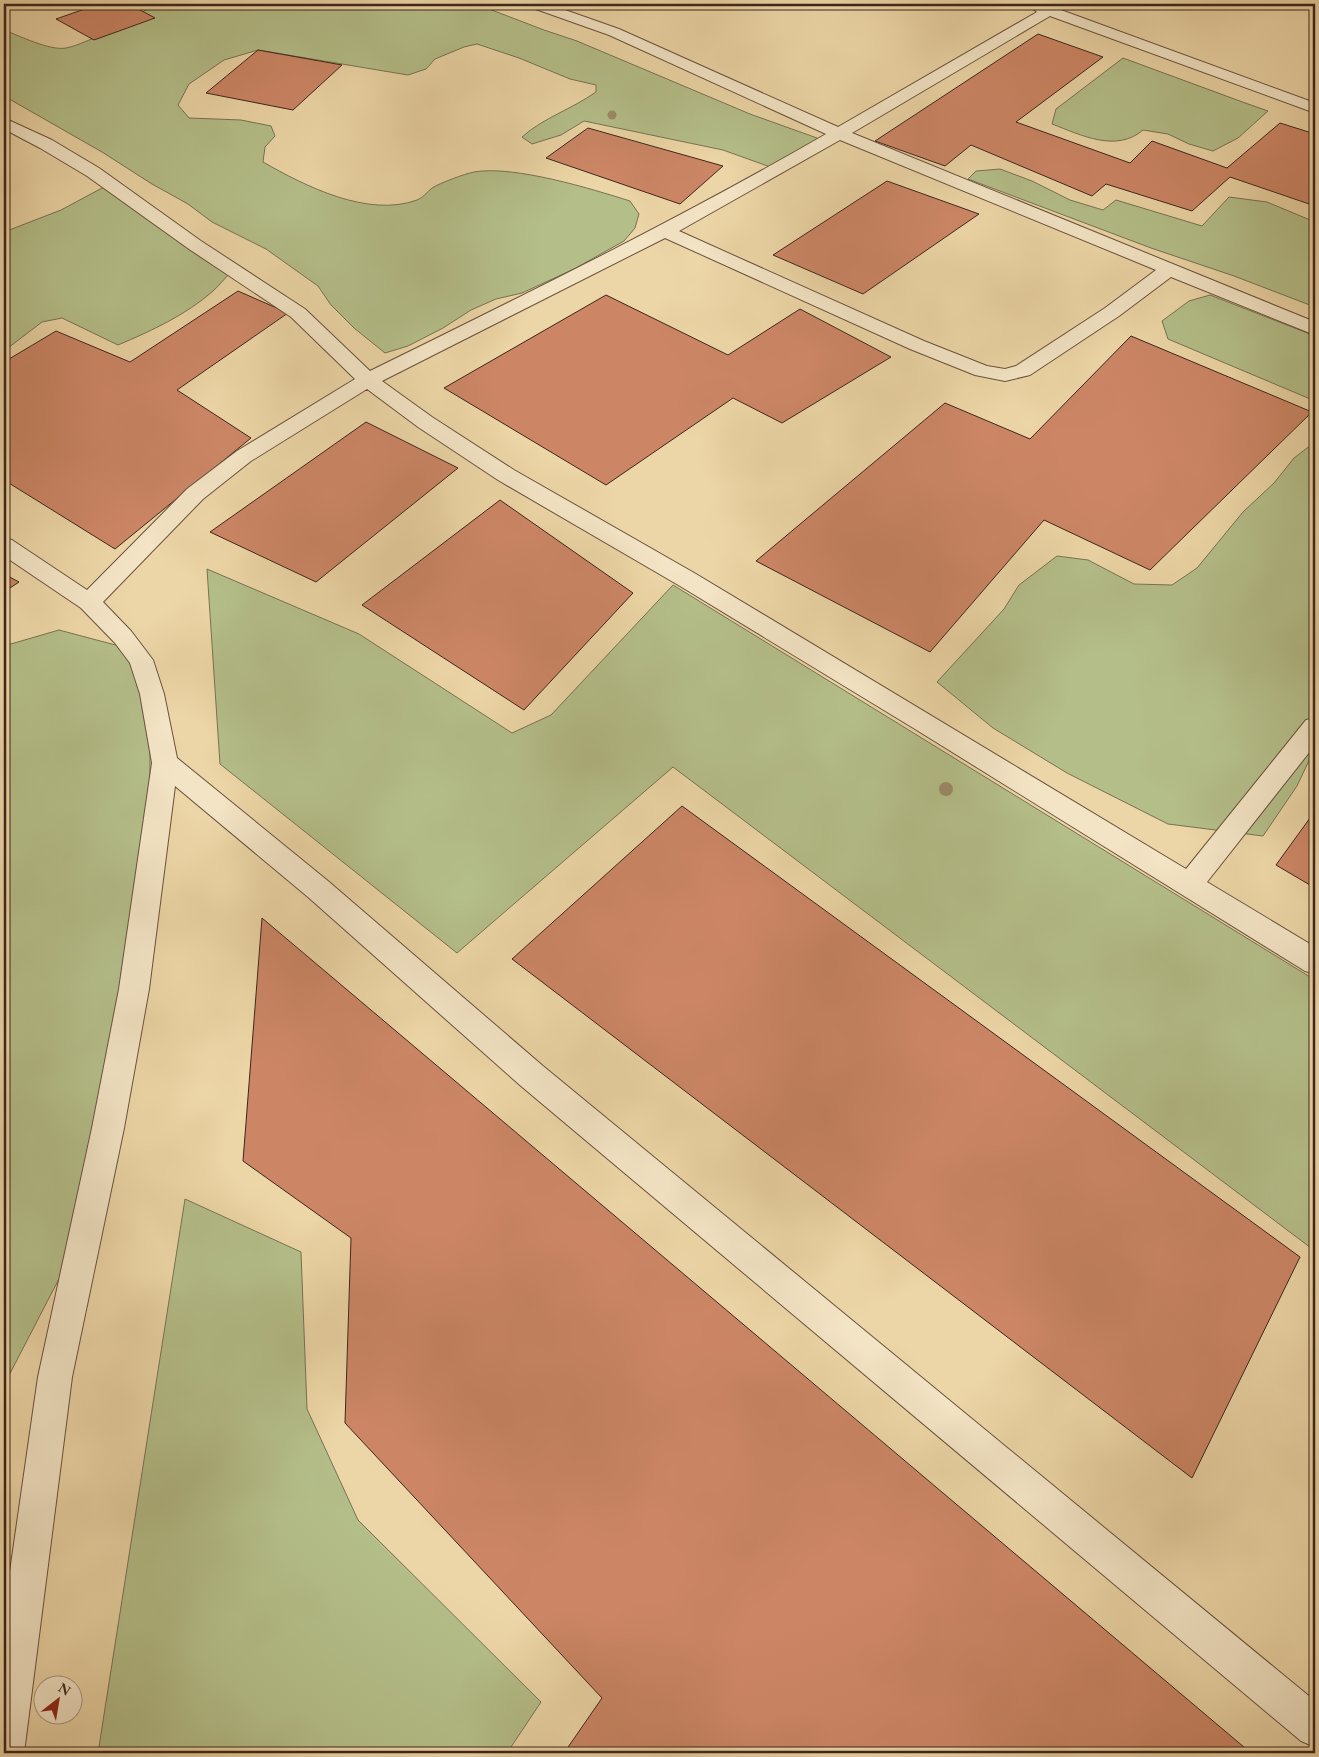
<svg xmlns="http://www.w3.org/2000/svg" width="1319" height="1757" viewBox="0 0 1319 1757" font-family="'EB Garamond',serif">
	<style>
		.green { fill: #b4be89; stroke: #787252 }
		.building { fill: #cc8666; stroke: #3d261b }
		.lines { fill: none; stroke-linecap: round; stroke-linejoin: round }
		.street-casing { stroke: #69523e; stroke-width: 2 }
		.street { fill: #f3e4c5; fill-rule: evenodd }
		.tree { fill: #9c8a68 }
	</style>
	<rect width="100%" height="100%" fill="#ecd5a6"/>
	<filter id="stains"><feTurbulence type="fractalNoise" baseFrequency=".004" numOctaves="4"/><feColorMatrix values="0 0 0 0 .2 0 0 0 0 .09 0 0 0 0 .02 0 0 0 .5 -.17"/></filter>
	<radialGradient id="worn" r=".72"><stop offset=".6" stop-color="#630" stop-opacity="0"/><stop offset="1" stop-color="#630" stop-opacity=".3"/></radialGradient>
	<g class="green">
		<path d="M156 4H476L544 30 577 41 750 114 817 138 810 150 773 168 723 150 584 121 561 135 532 144 522 137C543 118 572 109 596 92V85L570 79 519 58 477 44 464 47 435 59 426 69 408 75 258 50 224 60 189 84 178 105 189 118 241 120 271 126 275 136 265 147 263 162C305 186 368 218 417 200 423 198 427 192 432 188 440 183 464 174 474 172 514 165 592 189 630 201L639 214 635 228 624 241 574 269 522 293 496 299 471 310 443 328 408 346 385 353 354 328 331 305 318 286 266 249 212 222 188 204 152 184 102 152 4 96V30C20 36 50 51 66 48 88 44 136 16 156 4Z"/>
		<path d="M1123 58 1248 104 1268 111 1238 138 1213 151 1189 144 1168 134 1143 130C1116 153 1081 135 1052 124L1056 109Z"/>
		<path d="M1000 169 1032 181 1070 200 1103 210 1116 200 1202 226 1229 197 1267 202 1315 222V307L1234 276 1151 248 968 179 976 171Z"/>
		<path d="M104 187 233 271C225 277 220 285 213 291 186 315 151 331 118 345L62 318 42 322 4 351V232L61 210Z"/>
		<path d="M1210 295 1315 336V401L1168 339 1162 321 1189 301Z"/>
		<path d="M1315 442V748L1297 786 1263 836 1168 824 1067 773 993 728 937 682 1004 609 1019 585 1057 556 1088 560 1134 584 1172 585 1197 568 1243 512 1274 483 1294 458Z"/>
		<path d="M207 569 359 634 512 733 551 715 673 585 1315 980V1251L673 767 457 953 220 764Z"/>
		<path d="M59 630 123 647 150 700V850L62 1273 4 1385V646Z"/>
		<path d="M185 1199 301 1252 307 1409 358 1520 541 1702 507 1753H98Z"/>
	</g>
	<g class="building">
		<path d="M99 4H129L155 18 94 40 56 19Z"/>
		<path d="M1038 34 1103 57 1016 122 1130 163 1152 141 1227 168 1280 123 1315 134V206L1230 177 1192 211 1106 184 1092 196 971 145 945 166 875 141Z"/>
		<path d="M258 50 342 65 293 110 206 93Z"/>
		<path d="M588 128 723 166 680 204 546 158Z"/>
		<path d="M887 181 979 214 863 294 773 255Z"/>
		<path d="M238 291 288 313 177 390 251 438 115 549 4 480V362L56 331 130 362Z"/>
		<path d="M606 295 728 355 800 309 891 357 782 423 733 398 606 485 444 388Z"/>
		<path d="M1131 336 1312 412 1150 570 1044 520 930 652 756 561 945 403 1030 439Z"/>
		<path d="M366 422 458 468 316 582 210 532Z"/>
		<path d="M500 500 633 593 524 710 362 605Z"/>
		<path d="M4 574 19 582 4 592Z"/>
		<path d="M682 806 1300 1257 1192 1478 512 959Z"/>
		<path d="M1315 811V888L1276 865Z"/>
		<path d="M262 918 1251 1753H564L602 1698 345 1423 351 1238 243 1161Z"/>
	</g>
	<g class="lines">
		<defs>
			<path id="street" d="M528 4H548L619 29 838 127 1037 12 1031 7 1034 4C1046 4 1056 4 1068 4L1061 10 1315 103V113L1050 16 852 133 1315 322V335L1171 277 1119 316 1030 375 1005 381 975 375 910 349 665 238 382 381 432 417 514 470 696 574 1186 869 1306 720 1315 718V745L1207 882 1315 947V974L1305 971 915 729 680 586 498 480 418 427 367 389 251 461 203 499 103 602 131 631 153 660 164 694 177 758 328 881 543 1066 1315 1701V1747L1301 1741 521 1086 308 897 175 786 149 989 124 1128 72 1377 24 1753H4V1613L38 1377 92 1128 119 989 152 763 140 694 130 663 115 643 81 608 4 556V538L12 540 87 590 187 489 237 451 355 379 291 317 189 249 87 176 40 148 4 129V118L52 140 99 168 201 241 305 309 370 371C524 295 678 220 826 134L609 35 530 7ZM840 140 1156 270 1105 308 1016 366 1005 369 987 366 924 341 679 231Z"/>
		</defs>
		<use href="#street" class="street-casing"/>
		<use href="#street" class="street"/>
	</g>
	<g class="tree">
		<circle cx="612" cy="115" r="4.5"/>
		<circle cx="946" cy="789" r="7"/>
	</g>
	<rect width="1319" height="1757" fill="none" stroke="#ecd5a6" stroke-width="20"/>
	<rect x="5" y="5" width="1309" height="1747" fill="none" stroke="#3d261b" stroke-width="2.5"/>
	<rect x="10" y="10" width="1299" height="1737" fill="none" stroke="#3d261b"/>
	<g transform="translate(58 1700) rotate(31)"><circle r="24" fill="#f3e4c5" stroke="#aa9881"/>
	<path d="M0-4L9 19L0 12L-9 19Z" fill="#8f2418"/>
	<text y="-8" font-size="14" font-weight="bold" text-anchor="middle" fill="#3d261b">N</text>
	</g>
	<rect width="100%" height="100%" filter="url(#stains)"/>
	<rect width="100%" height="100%" fill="url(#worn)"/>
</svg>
